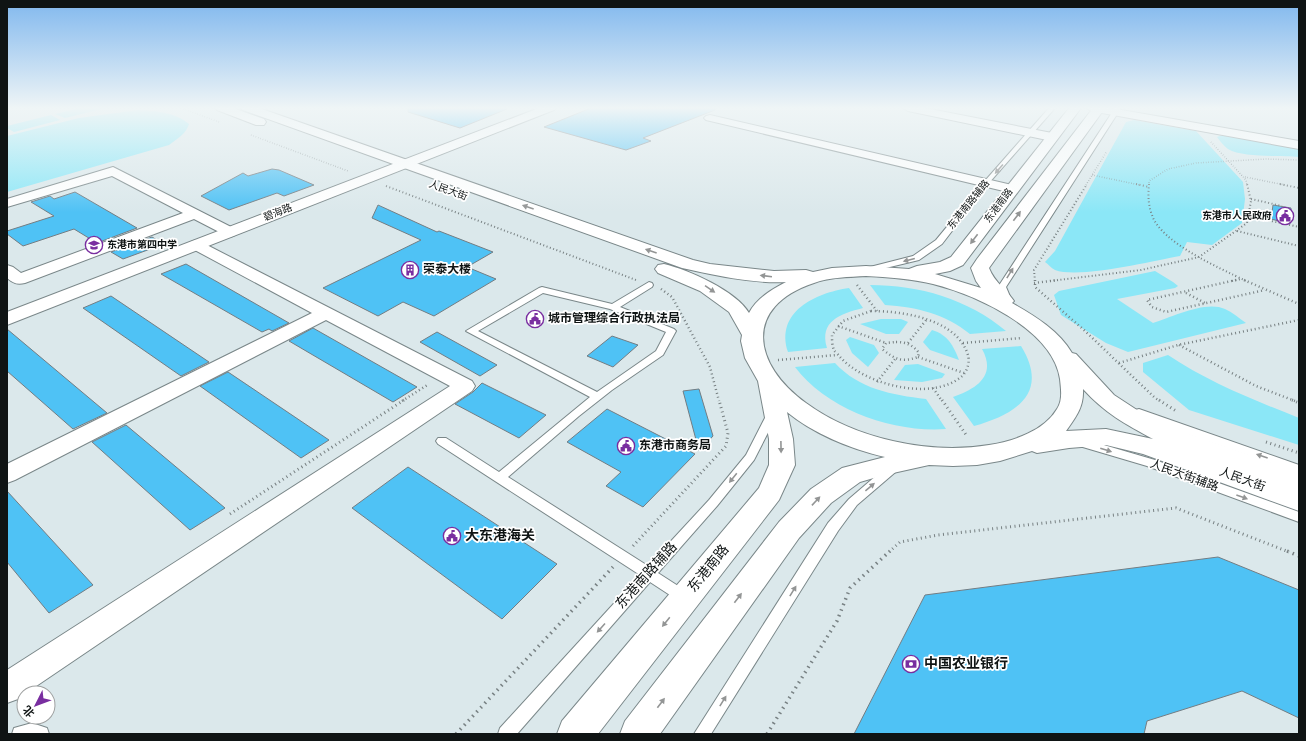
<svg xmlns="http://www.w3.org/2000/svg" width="1306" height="741" viewBox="0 0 1306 741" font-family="Overpass,'Noto Sans SC',sans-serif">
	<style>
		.green { fill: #8be7f7 }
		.building { fill: #4fc2f5; stroke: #737d83 }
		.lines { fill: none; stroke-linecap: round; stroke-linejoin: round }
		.service-casing { stroke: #7a8789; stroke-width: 2 }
		.minor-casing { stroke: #7a8789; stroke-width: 2 }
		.tertiary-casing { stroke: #7a8789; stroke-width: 2 }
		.secondary-casing { stroke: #7a8789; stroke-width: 2 }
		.path-far4 { stroke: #788183; stroke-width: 1.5; stroke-dasharray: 0.5 2; stroke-linecap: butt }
		.path-far3 { stroke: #788183; stroke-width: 2; stroke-dasharray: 1 2.5; stroke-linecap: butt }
		.path-far2 { stroke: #788183; stroke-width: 2.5; stroke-dasharray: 1 3; stroke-linecap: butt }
		.path-far1 { stroke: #788183; stroke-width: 3; stroke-dasharray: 1 3.5; stroke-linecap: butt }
		.path { stroke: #788183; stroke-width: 3.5; stroke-dasharray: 1.5 4.5; stroke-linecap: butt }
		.service { fill: #fff; fill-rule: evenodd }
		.minor { fill: #fff; fill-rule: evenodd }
		.tertiary { fill: #fff; fill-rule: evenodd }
		.secondary { fill: #fff; fill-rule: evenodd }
		.oneway { fill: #939595 }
		.labels { text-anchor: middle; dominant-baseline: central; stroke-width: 3.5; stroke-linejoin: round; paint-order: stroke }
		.far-street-label { font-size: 10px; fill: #0f1414; stroke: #fff }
		.far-poi-label { font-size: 10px; font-weight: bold; fill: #0f1414; stroke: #fff; text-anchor: end }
		.poi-label { font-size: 12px; font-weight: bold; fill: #0f1414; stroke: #fff; text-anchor: start }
		.street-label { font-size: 12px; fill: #0f1414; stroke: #fff }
		.near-poi-label { font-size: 14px; font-weight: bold; fill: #0f1414; stroke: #fff; text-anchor: start }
		.near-street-label { font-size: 14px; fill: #0f1414; stroke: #fff }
	</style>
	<rect width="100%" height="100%" fill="#dbe8eb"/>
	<g class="green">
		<path d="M80 108H105L65 118 55 114Z"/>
		<path d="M138 110C156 111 175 112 189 124 186 134 177 139 169 145L7 192V136L79 118Z"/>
		<path d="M51 115 60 120 14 132 7 128V126Z"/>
		<path d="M1134 120 1196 131 1243 182 1245 199 1242 223 1212 245 1187 242 1180 256C1153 261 1079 279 1055 270 1051 268 1048 264 1045 262L1055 251 1126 122Z"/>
		<path d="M1222 135 1299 149V157C1280 155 1243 158 1228 149 1224 146 1220 141 1217 137Z"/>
		<path d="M1155 271 1173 282 1178 286 1175 288 1117 299 1153 323C1172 317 1206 300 1225 309 1232 312 1239 318 1246 323L1128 352 1106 343 1061 315 1054 295 1059 291Z"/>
		<path d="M870 285C919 285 968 299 1006 331L970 334C945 314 917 307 885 305Z"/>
		<path d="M849 288 863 308C840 314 819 321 827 348L788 352C775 312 815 293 849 288Z"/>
		<path d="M881 319H901L908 322 899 334H886L860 324Z"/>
		<path d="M932 330C948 335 953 345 959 360L930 350 923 342Z"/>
		<path d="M850 337 874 345 879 353 868 367 852 353 846 340Z"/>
		<path d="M1021 346C1050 393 1016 414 974 426L953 397C976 389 997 376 982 349Z"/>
		<path d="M1168 355C1208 382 1254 400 1299 418V445L1189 410 1143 372V363Z"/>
		<path d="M835 363C859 389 892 395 926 399L946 429C894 433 827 410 795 367Z"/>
		<path d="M918 364 945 374 942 378 922 382 894 380 905 365Z"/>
	</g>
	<g class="building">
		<path d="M408 108H507V109L460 128 408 112Z"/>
		<path d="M591 108H715V110L643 138 651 141 626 150 544 127Z"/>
		<path d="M272 169 279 170 314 185 284 196 277 193 229 210 201 196 243 173 248 176Z"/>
		<path d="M75 192 137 228 97 243 74 229 23 246 7 234V231L54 216 31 202 50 196 54 199Z"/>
		<path d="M378 205 437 232 439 231 493 252 467 267 496 279 434 316 403 302 378 316 323 288 421 240 372 218Z"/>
		<path d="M1273 205 1291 208 1290 224 1271 219Z"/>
		<path d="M152 237 164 244 123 259 111 252Z"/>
		<path d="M186 264 289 323 272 331 269 329 262 332 161 274Z"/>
		<path d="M111 296 209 362 181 376 83 308Z"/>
		<path d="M313 328 417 387 393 402 289 341Z"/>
		<path d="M7 329 107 413 73 429 7 371Z"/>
		<path d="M437 332 497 365 480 376 420 342Z"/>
		<path d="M612 336 638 345 613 367 587 356Z"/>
		<path d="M228 372 329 440 301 458 200 386Z"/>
		<path d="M482 383 546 415 519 438 455 404 473 392Z"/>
		<path d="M699 389 713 436 699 451 683 391Z"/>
		<path d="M607 409 695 454 643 507 606 486 621 472 567 442Z"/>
		<path d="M126 425 225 508 190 530 92 442Z"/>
		<path d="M408 467 557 564 502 619 352 508Z"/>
		<path d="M7 491 93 585 49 613 7 562Z"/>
		<path d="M1218 557 1299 590V718L1242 691 1147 721 1144 734H854L925 595Z"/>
	</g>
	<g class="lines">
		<defs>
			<g id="service">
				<path d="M1049 108H1055L988 184 942 244 919 260 869 272H866L865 270 866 268 913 256 936 240 984 182Z"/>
				<path d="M1115 108H1121L1006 287 1011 299 1007 302 1004 301 998 287Z"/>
				<path d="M649 282 652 283 653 285 652 287 620 307 674 329 676 331 663 355 612 390 579 416 508 477 648 566 709 500 746 455 768 412H776L777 415 754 460 717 506 658 573 689 593 691 597 689 601 684 603 679 601 650 582 517 734H498L500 728 640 575 438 444 436 441 438 438H446L499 472 590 397 466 331 539 288 542 287 612 304ZM543 293 610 309 666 332 656 351 597 392 478 331Z"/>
				<path d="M1139 409 1299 465V473L1135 416 1134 413 1135 410Z"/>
				<path d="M1080 438 1155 460 1299 512V522L1147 466 1076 445 1074 442 1076 439Z"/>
				<path d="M895 462 899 463 901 466 899 469 857 505 838 531 711 734H694L828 523 849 499 891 463Z"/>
				<path d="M32 723 47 728 49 734H12L14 728Z"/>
			</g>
			<g id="minor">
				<path d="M903 108H925L1052 133 1056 135 1058 137 1056 139 1052 141 908 111Z"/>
				<path d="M1086 108H1110L1299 141V149L1091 111Z"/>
				<path d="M710 115 1012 185 1017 186 1019 189 1017 192 1012 193 706 120 704 118 706 116Z"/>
				<path d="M113 167 235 229 238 232 235 235 230 237 225 235 194 219 25 283C17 285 13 283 7 278V265L13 267 21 273 183 213 112 176 7 207V199Z"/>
				<path d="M196 240 201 242 472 381 475 386 472 391 26 693H24L18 699 7 703V670L450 386 326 320 15 480 7 483V464L312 313 191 248 188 245 191 242Z"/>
			</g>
			<path id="tertiary" d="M539 108H556L554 110 7 325V312Z"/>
			<g id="secondary">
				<path d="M215 108H233L264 119 266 122 264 125H256L217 110Z"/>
				<path d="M241 108H259L693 260 710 264 774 271 806 270 813 272 832 268 866 266 909 269 917 266 940 262 951 257 1069 108H1081L963 265 950 271 935 274 981 288 976 281 971 268 977 259 1093 108H1105L994 261 989 268C995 283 1005 288 1014 301L1012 303C1035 316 1059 331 1072 353L1076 354 1114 395 1140 412 1175 429 1299 472V511L1143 454 1106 445 1069 448 1037 453 1032 451 1000 461 977 465 953 466 929 465 884 475 860 482 831 503 799 538 660 734H620L625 721 779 522 811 489 842 468 885 457C851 449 814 434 787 412L793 439 795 465 779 500 598 734H557L562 721 759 488 769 465V439L758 381 745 358 741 341 742 335 729 312 700 291 658 273 655 269 658 265 664 264C689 270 736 291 749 313 757 298 771 290 786 282 754 284 713 275 682 268L243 110ZM866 276C888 277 912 279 933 284 977 295 1053 330 1060 379 1061 389 1063 400 1057 409 1044 431 1014 441 989 445 930 455 855 439 806 403 753 365 742 307 814 283 830 277 849 277 866 276ZM1083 389C1105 413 1125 424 1153 439L1106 429 1066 431C1076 417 1084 407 1083 389Z"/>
			</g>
		</defs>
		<use href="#service" class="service-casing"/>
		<use href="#minor" class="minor-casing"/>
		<use href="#tertiary" class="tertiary-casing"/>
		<use href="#secondary" class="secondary-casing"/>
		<g class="path-far4">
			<path d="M181 108 219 122"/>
			<path d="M251 135 348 171"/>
			<path d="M1211 142 1246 180 1247 185"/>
			<path d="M1092 175 1140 185"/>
			<path d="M1245 177 1285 185"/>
			<path d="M1086 185 1107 151"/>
			<path d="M1149 185V181L1168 169 1196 163 1266 159 1299 160"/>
		</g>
		<g class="path-far3">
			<path d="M1136 184 1149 187"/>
			<path d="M1149 184C1148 194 1148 205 1152 215 1161 243 1220 268 1246 281"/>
			<path d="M1280 184 1299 188"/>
			<path d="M386 186 636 280"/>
			<path d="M1251 199 1282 206"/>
			<path d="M1248 216 1299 227"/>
			<path d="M1237 231 1299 246"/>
			<path d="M1035 281 1034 270 1087 184"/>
			<path d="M1050 281 1141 270 1199 257 1247 223 1251 201 1247 184"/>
			<path d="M1232 281 1241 279"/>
		</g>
		<g class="path-far2">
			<path d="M1035 280V287L1084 330 1155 398 1160 401"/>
			<path d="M1236 280 1147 300 1152 307 1166 312 1265 290"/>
			<path d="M1244 280 1299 304"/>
			<path d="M1034 283 1058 280"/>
			<path d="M857 285 877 311"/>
			<path d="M661 289 672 297 710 367 719 401"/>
			<path d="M1186 293 1205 303"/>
			<path d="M871 311C903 311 957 319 968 355 970 363 967 372 961 377 930 402 864 384 840 357 839 355 835 352 834 350 832 346 832 339 832 335L843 321Z"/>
			<path d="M838 326 886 343"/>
			<path d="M896 342C906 342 913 345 919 353L918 357C901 363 895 359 882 349L886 343Z"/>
			<path d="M908 343 927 319"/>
			<path d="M963 343 1022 338"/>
			<path d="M1179 345 1256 386 1295 401"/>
			<path d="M918 357 964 373"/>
			<path d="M778 360 837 355"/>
			<path d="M1119 363 1178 345 1299 320"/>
			<path d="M877 382 895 359"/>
			<path d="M933 388 942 401"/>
			<path d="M402 401 429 384"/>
		</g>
		<g class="path-far1">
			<path d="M942 400 967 436"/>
			<path d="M1159 400 1176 411"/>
			<path d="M1292 400 1299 403"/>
			<path d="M1266 442 1299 453"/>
			<path d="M230 514 404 400"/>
			<path d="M633 546 726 446 728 433 719 400"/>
			<path d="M889 552 900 542 938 535 1176 508 1289 552"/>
		</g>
		<g class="path">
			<path d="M1287 551 1299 556"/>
			<path d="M456 734 613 567"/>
			<path d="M767 734 837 621 850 588 890 551"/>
		</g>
		<use href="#service" class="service"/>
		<use href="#minor" class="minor"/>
		<use href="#tertiary" class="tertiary"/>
		<use href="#secondary" class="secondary"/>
	</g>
	<defs><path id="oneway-solid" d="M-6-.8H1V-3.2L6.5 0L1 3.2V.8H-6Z"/></defs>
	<g class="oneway">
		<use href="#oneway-solid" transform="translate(999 169) rotate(131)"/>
		<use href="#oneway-solid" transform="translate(528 207) rotate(-161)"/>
		<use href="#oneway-solid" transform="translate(1017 216) rotate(-53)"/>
		<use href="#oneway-solid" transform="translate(974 239) rotate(127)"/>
		<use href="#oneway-solid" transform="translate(651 251) rotate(-161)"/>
		<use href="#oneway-solid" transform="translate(909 260) rotate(166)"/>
		<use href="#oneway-solid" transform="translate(1010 273) rotate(-58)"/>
		<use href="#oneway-solid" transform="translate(766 276) rotate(-173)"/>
		<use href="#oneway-solid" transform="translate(710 289) rotate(34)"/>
		<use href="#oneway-solid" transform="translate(781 447) rotate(89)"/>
		<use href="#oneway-solid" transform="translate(1106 450) rotate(17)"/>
		<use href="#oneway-solid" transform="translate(1262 456) rotate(-161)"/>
		<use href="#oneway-solid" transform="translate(733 478) rotate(129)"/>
		<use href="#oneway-solid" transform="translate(870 487) rotate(-40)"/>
		<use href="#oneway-solid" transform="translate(1242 497) rotate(20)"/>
		<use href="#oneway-solid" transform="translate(816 501) rotate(-47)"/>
		<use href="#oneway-solid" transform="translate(793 591) rotate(-58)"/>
		<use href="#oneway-solid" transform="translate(738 598) rotate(-53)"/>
		<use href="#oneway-solid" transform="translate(666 622) rotate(129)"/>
		<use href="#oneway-solid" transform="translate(601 628) rotate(132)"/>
		<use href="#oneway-solid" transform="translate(723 701) rotate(-58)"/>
		<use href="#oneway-solid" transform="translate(661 703) rotate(-53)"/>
	</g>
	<linearGradient id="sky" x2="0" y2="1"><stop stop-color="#81b8ee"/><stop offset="0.51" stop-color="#eff5f6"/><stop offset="1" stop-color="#eff5f6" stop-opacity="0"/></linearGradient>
	<rect width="1306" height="212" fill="url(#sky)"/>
	<defs>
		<symbol id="civic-ring" viewBox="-11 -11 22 22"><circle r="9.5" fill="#fff" stroke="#792ea0" stroke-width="1.5"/><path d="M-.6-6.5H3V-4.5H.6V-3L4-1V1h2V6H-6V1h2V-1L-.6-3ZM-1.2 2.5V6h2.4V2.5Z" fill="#792ea0"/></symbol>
		<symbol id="school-ring" viewBox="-11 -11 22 22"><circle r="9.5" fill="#fff" stroke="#792ea0" stroke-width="1.5"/><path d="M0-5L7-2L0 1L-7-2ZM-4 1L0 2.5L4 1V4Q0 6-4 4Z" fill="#792ea0"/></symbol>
		<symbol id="building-ring" viewBox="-11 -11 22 22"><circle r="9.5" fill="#fff" stroke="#792ea0" stroke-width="1.5"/><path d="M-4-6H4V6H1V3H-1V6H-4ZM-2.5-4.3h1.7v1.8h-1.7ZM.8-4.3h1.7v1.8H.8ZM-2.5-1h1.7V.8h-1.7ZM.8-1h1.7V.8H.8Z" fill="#792ea0"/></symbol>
		<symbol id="bank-ring" viewBox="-11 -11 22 22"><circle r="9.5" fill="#fff" stroke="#792ea0" stroke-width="1.5"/><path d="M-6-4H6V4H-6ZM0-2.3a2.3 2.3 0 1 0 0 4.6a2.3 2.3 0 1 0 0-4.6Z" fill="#792ea0"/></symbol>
	</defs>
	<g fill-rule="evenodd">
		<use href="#civic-ring" x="1275" y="206" width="20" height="20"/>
		<use href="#school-ring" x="84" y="235" width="20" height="20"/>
		<use href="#building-ring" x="400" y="260" width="20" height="20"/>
		<use href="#civic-ring" x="525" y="309" width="20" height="20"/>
		<use href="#civic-ring" x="616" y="436" width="20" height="20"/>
		<use href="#civic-ring" x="442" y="526" width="20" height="20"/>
		<use href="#bank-ring" x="901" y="654" width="20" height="20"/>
	</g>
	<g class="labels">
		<g class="far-street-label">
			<text transform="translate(448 191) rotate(20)">人民大街</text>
			<text transform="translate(969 205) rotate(-51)">东港南路辅路</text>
			<text transform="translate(999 206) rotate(-53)">东港南路</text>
			<text transform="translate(278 213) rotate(-21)">碧海路</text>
		</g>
		<g class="far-poi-label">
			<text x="1272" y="216">东港市人民政府</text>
			<text x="107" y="245" text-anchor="start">东港市第四中学</text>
		</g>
		<g class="poi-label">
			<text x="423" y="270">荣泰大楼</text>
			<text x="548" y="319">城市管理综合行政执法局</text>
			<text x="639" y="446">东港市商务局</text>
		</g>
		<g class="street-label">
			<text transform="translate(1184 476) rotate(20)">人民大街辅路</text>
			<text transform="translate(1242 480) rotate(20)">人民大街</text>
		</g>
		<g class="near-poi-label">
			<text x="465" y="536">大东港海关</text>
			<text x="924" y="664">中国农业银行</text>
		</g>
		<g class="near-street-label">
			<text transform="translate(709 569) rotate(-51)">东港南路</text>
			<text transform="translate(647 576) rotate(-48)">东港南路辅路</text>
		</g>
	</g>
	<rect width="1306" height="741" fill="none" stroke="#0f1414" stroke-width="16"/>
	<g transform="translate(36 705) rotate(228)"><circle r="19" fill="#ffffff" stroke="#9fa1a1"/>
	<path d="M0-3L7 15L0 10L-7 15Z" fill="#792ea0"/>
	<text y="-6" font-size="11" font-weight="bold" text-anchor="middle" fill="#0f1414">北</text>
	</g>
</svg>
